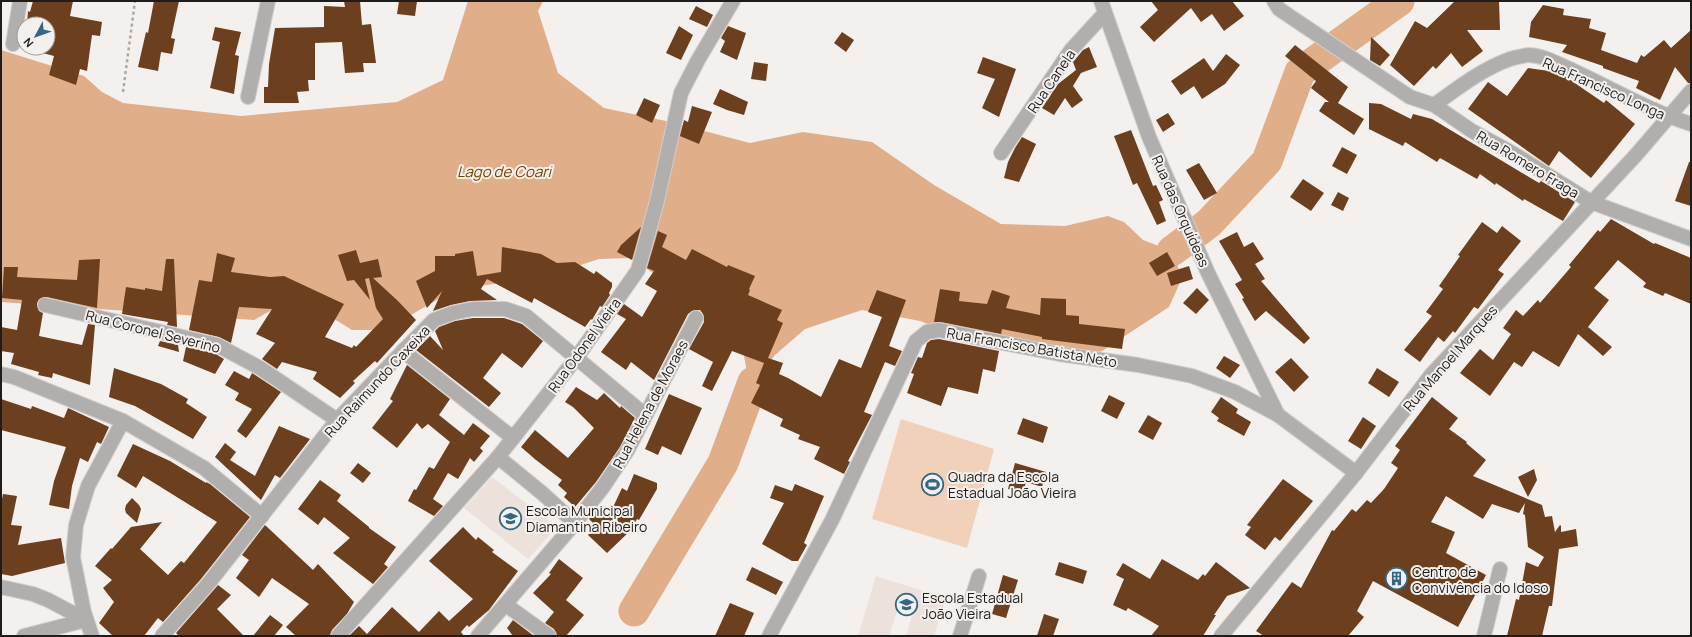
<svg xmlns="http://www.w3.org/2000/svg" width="1692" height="637" viewBox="0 0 1692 637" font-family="Manrope,sans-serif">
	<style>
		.built { fill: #ede2db }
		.green { fill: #f2d1bb }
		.water { fill: #e1ae8a }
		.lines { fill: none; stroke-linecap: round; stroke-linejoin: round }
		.river { stroke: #e1ae8a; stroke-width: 31 }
		.building { fill: #6c401e }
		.street-casing { stroke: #d2cecc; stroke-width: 16 }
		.path { stroke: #aba7a5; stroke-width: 2.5; stroke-dasharray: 3 3; stroke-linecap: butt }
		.street { stroke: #b1afad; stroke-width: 14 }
		.labels { text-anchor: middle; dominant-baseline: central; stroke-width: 4; stroke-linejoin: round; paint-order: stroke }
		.street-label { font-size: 14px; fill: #1f1d1c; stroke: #f4f0ed }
		.poi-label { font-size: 14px; fill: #1f1d1c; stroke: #f4f0ed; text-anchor: start }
		.water-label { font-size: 15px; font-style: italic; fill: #7d3f00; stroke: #f4f0ed }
	</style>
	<rect width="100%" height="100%" fill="#f4f0ed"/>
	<g class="built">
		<path d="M492 477 557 527 528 559 464 508Z"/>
		<path d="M876 576 946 598 934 636H906L912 616 897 611 889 636H858Z"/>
	</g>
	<path class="green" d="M901 419 994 449 967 548 872 519Z"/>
	<path class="water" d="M468 1H543L538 11 558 73 604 108 666 121 750 143 803 132 872 142 934 185 1001 224 1065 226 1108 216 1124 222 1143 240 1172 251 1182 278 1169 307 1102 351 1062 360 987 347 920 321 862 310 805 329 775 355 753 382 747 372 741 340 698 304 631 258 599 259 547 276 454 290 385 330H352L323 312 286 302 254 320 1 302V50L84 76 102 92 123 103 241 116 397 102 443 80Z"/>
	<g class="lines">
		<g class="river">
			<path d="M1172 251 1209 223 1267 161 1300 72 1399 1"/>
			<path d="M634 611 723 463 753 382"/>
		</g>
	</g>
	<g class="building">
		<path d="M33 1H73L70 16 102 22 100 36 92 35 87 71 80 69 76 85 49 75 54 56 24 48H48V24H27L28 11 30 12Z"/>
		<path d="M154 1H179L171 38 175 39 172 54 161 52 158 71 138 67 146 32 148 33Z"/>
		<path d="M344 1H360L362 25 371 24 376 63H363L364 72 345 73 342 42 315 43V80H308L309 91 297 92 299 103H264V87H268L269 64 275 28 324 27V6L345 7Z"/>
		<path d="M399 1H417L415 16 397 14Z"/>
		<path d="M1151 1H1232L1244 16 1224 31 1212 14 1201 22 1191 8 1154 42 1140 27 1158 10Z"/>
		<path d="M1455 1H1499L1500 30H1467L1483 51 1462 67 1451 53 1436 69 1433 66 1414 86 1390 65 1415 21 1427 28Z"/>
		<path d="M1543 5 1564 9 1563 15 1591 19 1589 28 1606 33 1601 50 1637 63 1641 55 1644 57 1664 40 1671 48 1691 30V83H1688L1675 67 1660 100 1636 88 1639 81 1603 68V66L1562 52 1567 45 1529 37 1531 22Z"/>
		<path d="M696 6 713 15 707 27 689 19Z"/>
		<path d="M679 26 693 35 681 60 666 53Z"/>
		<path d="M728 26 746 33 737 60 720 52 725 41 721 38Z"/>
		<path d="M215 27 241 32 235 55 239 56 234 94 210 88 220 42 212 40Z"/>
		<path d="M842 32 854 40 846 52 834 43Z"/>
		<path d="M1371 37 1390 55 1380 66 1370 60Z"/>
		<path d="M1295 45 1348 87 1338 103 1364 119 1354 135 1319 111 1325 102H1329L1311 88 1316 81 1285 56Z"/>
		<path d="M1089 47 1097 67 1081 73 1073 86 1083 100 1072 108 1065 98 1054 115 1042 108 1058 84 1076 70 1073 62 1083 50Z"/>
		<path d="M1226 54 1240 65 1225 84 1202 99 1194 86 1181 95 1171 81 1204 58 1213 71Z"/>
		<path d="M983 57 1016 69 999 117 982 108 995 79 977 73Z"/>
		<path d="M754 62 768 64 766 81 751 79Z"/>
		<path d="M1528 68 1549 71 1550 69 1566 77 1604 103 1606 100 1635 124 1591 178 1559 151 1549 166 1468 109 1488 82 1507 96Z"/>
		<path d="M720 89 748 102 744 115 727 110 713 104Z"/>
		<path d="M644 98 660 105 652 123 636 115Z"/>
		<path d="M1369 103 1381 104 1411 119 1413 114 1432 119 1539 183 1541 181 1575 202 1563 221 1524 199 1523 201 1496 183 1495 185 1480 174 1477 179 1440 158 1437 162 1405 142 1403 146 1369 129Z"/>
		<path d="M692 106 712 112 699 144 680 136 684 120 688 122Z"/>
		<path d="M1168 113 1175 124 1163 132 1156 120Z"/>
		<path d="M1131 130 1153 186 1156 185 1163 200 1159 202 1166 221 1157 225 1137 183 1133 185 1114 136Z"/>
		<path d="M1022 137 1036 144 1019 182 1004 178 1008 162 1015 148Z"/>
		<path d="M1342 147 1357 155 1347 174 1332 166Z"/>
		<path d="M1689 162H1691V206L1675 201Z"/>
		<path d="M1199 163 1217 193 1204 200 1186 170Z"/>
		<path d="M1303 179 1324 193 1311 211 1290 197Z"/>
		<path d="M1338 192 1349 198 1343 211 1331 205Z"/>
		<path d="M1611 219 1654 244 1655 243 1691 258V304L1665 293 1663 296 1643 287 1646 283 1618 260 1594 288 1609 300 1588 327 1612 347 1603 356 1578 334 1559 367 1533 351 1522 367 1514 362 1490 396 1460 373 1480 349 1493 360 1511 334 1503 328 1516 310 1523 316 1538 300 1540 303 1571 267 1569 265 1598 230 1600 232Z"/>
		<path d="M1482 222 1497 233 1502 226 1521 241 1498 270 1504 274 1478 309 1474 307 1455 333 1453 331 1444 342 1438 337 1420 362 1404 350 1432 316 1426 312 1443 289 1439 286 1460 256 1458 255Z"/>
		<path d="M641 227 632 260 617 252 621 245Z"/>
		<path d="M658 231 667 235 662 247 686 260 692 249 727 267 728 265 755 276 749 289 750 290 748 295 782 310 777 320 783 323 768 358 783 363 779 374 788 378 821 397 839 359 861 368 882 317 868 312 877 290 906 300 889 346 902 351 895 366 885 362 864 412 872 415 848 461 850 462 844 474 814 459 820 447 798 439 800 435 780 426 783 419 751 403 760 385 756 383 764 363 732 351 712 391 702 386 713 362 689 349 704 322 703 314 700 310 692 311 688 314 654 380 631 362 626 370 601 352 626 319 617 314 624 304 642 317 657 291 645 284 654 271 647 268Z"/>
		<path d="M1237 232 1244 247 1253 242 1264 259 1255 264 1265 279 1261 281 1310 338 1304 344 1266 311 1255 321 1242 299 1244 298 1235 284 1242 280 1219 241Z"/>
		<path d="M502 247 541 254 557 263 575 262 594 274 596 271 612 283V287L609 293 610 295 602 307 600 306 592 320 591 319 585 327 534 298 532 303 487 279 481 289 497 300 470 301 451 305 433 311 442 291 427 308 416 281 435 271V256H455V254L473 251 477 276 501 272Z"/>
		<path d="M356 250 360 263 378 259 382 277 373 278 398 301 416 320 377 363 375 361 353 381 355 383 340 398 313 379 317 372 282 362 277 369 262 359 275 343 256 334 272 309 239 307 231 343 219 337 189 330 199 280 212 282 217 253 235 258 231 272 270 277 284 276 344 304 325 337 352 348 354 345 356 347 383 319 376 308 369 278 365 279 370 300 354 280 347 281 338 255Z"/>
		<path d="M1167 252 1175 266 1157 276 1149 263Z"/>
		<path d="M100 259 97 308 47 297 39 299 37 303 39 311 43 313 39 336 82 345 88 324 95 325 90 385 53 373 52 378 38 375 39 372 11 364 14 353 1 351V327L17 330 22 300 2 298 4 267H18L17 277 77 280 79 260Z"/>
		<path d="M166 259H174L177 327 167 325 168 322 122 314 126 287 145 290V288L162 291Z"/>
		<path d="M1189 266 1193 279 1171 286 1167 273Z"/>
		<path d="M1197 288 1209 300 1196 314 1183 303Z"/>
		<path d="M940 289 960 292 959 301 987 304 992 290 1010 296 1006 308 1040 315 1041 298 1066 299V315L1079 316V324L1125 329 1122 349 1042 339V337L1002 329 1001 334 941 322H934Z"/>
		<path d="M473 318H504L522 324 543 341 522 368 502 353 483 378 501 393 489 407 416 350 430 336 443 350 435 331 439 327 455 321Z"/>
		<path d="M939 339 999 351 995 372 983 369 978 394 948 387 941 406 907 393 914 374 911 373 918 357 922 358 927 343 931 340Z"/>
		<path d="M160 341 178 345 179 352 158 346Z"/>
		<path d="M186 347 214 353 224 359 215 374 183 361Z"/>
		<path d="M1224 356 1240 365 1230 378 1216 368Z"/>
		<path d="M1291 358 1309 377 1294 392 1275 372Z"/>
		<path d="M407 365 450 399 439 415 464 435 473 423 490 436 480 448 483 451 474 462 470 458 458 479 448 473 433 499 443 506 434 516 408 501 414 489 416 490 429 467 434 469 450 442 428 424 422 429 417 423 397 448 372 428 393 401 390 399Z"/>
		<path d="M114 368 161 384 188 399 186 403 207 417 193 439 135 406 109 397Z"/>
		<path d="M1377 368 1399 382 1389 397 1368 383Z"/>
		<path d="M234 371 249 379 252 373 281 392 246 438 237 431 252 409 235 400 239 393 225 385Z"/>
		<path d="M576 387 597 400 604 393 620 408 621 406 635 418 620 447 596 482 575 507 564 497 567 493 558 485 562 480 536 460 521 447 535 430 568 458 594 428 573 407 565 402Z"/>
		<path d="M669 394 702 408 681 455 662 446 658 455 645 449Z"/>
		<path d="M1109 395 1125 403 1117 419 1101 411Z"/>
		<path d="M1221 397 1238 409 1236 413 1251 422 1244 436 1217 421 1219 418 1211 412Z"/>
		<path d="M1432 397 1458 418 1449 429 1467 442 1466 443 1486 460 1473 476 1542 505 1545 517 1552 516 1555 532 1560 525 1561 526V532L1576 529 1578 546 1559 549 1552 606H1549L1542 636H1507L1516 599 1519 600 1526 562 1538 567 1544 557 1528 547 1525 515 1523 514 1525 503 1519 513 1492 504 1483 519 1446 496 1431 522 1455 532 1446 553 1486 575 1458 627 1373 581 1357 611 1364 617 1348 636H1264L1256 631 1292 582 1301 588 1332 530 1334 531 1352 509 1356 512 1367 500 1371 503 1384 489 1398 468 1391 463 1400 450 1395 446Z"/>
		<path d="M1 399 31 409 32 406 64 418 68 408 109 427 101 444 97 442 88 462 80 458 72 486 69 509 49 505 54 481 66 447 1 430Z"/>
		<path d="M1148 415 1162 423 1153 440 1138 432Z"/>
		<path d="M1363 417 1376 426 1361 449 1348 441Z"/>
		<path d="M1023 418 1048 427 1043 443 1017 434Z"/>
		<path d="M279 426 310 439 280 478 275 475 261 500 215 457 225 443 236 452 230 460 255 476Z"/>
		<path d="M133 444 170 461 206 483V482L210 484 250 517 201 579 163 622 158 618 144 636H113L99 623 114 602 103 588 112 580 95 566 111 548 112 549 131 527 162 522 140 549 168 575 181 561 184 563 217 522 143 476 136 488 117 476Z"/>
		<path d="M358 463 371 473 363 483 350 473Z"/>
		<path d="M1015 463 1046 472 1042 487 1026 482 1023 493 1008 489Z"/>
		<path d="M1534 469 1537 480 1528 497 1518 477Z"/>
		<path d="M634 474 657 483V489L639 520 637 519 630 531 607 553 588 535 596 526 589 519 597 509 608 518 622 488 627 491Z"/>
		<path d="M1283 479 1313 501 1280 541 1275 537 1265 550 1245 535 1251 527 1247 525Z"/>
		<path d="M320 480 341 495 337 501 369 527V528L396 547 384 564 388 567 373 584 333 553 350 538 324 517 318 525 298 509Z"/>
		<path d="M795 484 824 496 804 543 807 545 798 561H792L762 544 784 503 770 498 775 485 792 491Z"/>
		<path d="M3 494 17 496 11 525 22 526 18 545 61 538 65 563 12 576 1 574V504Z"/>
		<path d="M132 498 139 505 141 509 137 523 126 513 125 509 126 505Z"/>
		<path d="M265 525 313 570 318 564 354 602 347 614 332 630 330 636H296L286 627 309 604 272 578 259 597 236 578 249 560 242 555Z"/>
		<path d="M463 527 476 540 478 537 494 550 492 552 518 571 489 610 469 627 467 625 461 632 464 636H349L359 626 367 634 392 607 419 632 439 611 449 621 473 599 429 561Z"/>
		<path d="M559 559 583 578 566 600 584 615 566 636H557L554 629 545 623 554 612 533 593 551 574 549 573Z"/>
		<path d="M1162 559 1198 580 1203 574 1205 576 1216 562 1250 588 1227 596 1214 615H1216L1203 636H1151L1159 626 1128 608 1126 611 1113 605 1124 579 1116 575 1123 563 1150 579Z"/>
		<path d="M1059 562 1087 571 1083 584 1055 575Z"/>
		<path d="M752 567 783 582 776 595 746 580Z"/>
		<path d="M1003 575 1018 580 1006 618 992 614Z"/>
		<path d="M218 585 231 595 217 609 244 636H179L176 633Z"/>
		<path d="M730 603 754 613 744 636H715Z"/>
		<path d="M1044 614 1059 619 1053 636H1037Z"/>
		<path d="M270 615 283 625 274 636H253Z"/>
		<path d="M513 620 534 636H513L507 628Z"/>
	</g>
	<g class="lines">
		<defs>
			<g id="street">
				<path d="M1101 1 1149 137 1208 273 1278 415"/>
				<path d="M1274 1 1279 9 1410 97 1434 105 1472 131 1514 154 1591 202 1691 239"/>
				<path d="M13 44 20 1"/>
				<path d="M248 97 268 1"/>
				<path d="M1434 105C1458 88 1482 69 1510 59 1515 57 1523 56 1528 55 1543 55 1560 65 1574 71 1613 89 1650 111 1691 124"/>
				<path d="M1001 153 1071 50 1105 13"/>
				<path d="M45 305 217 345 260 368 337 420"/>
				<path d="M403 351 513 438"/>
				<path d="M1 374 14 377 123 421 204 468 262 516"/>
				<path d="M498 457 542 493 575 523"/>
				<path d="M1 587 33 594 48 600 86 620"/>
				<path d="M506 605 549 636"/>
				<path d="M24 636 86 620"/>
				<path d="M92 636 84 612 73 557 76 525 88 486 123 421"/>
				<path d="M162 636 208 584 337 420 403 351 434 320 453 313 472 309H505L526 316 645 415"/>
				<path d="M338 636 498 457 577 357 638 270 657 201 681 93 698 60 733 1"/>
				<path d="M478 636 575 523 603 487 627 451 696 318"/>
				<path d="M769 636 832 520 916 341 927 332 939 330 1059 354 1138 365 1192 376 1235 392 1278 415 1356 473"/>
				<path d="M960 636 979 576"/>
				<path d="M1221 636 1356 473 1431 375 1636 155 1691 91"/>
				<path d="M1484 636 1500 569"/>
			</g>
		</defs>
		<use href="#street" class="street-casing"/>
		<path class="path" d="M123 92 135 1"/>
		<use href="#street" class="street"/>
	</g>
	<defs>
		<symbol id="stadium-ring" viewBox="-11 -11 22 22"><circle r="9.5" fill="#f4f0ed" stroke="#346784" stroke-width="1.5"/><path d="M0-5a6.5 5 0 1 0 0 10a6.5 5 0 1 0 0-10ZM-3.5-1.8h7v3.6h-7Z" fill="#346784"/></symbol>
		<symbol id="school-ring" viewBox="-11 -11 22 22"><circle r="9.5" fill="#f4f0ed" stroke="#346784" stroke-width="1.5"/><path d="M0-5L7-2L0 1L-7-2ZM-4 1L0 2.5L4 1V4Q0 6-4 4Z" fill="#346784"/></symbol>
		<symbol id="building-ring" viewBox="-11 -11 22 22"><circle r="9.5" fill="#f4f0ed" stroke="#346784" stroke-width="1.5"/><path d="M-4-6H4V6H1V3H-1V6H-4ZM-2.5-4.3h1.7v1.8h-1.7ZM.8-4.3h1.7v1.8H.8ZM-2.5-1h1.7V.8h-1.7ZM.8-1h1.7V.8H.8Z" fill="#346784"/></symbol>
	</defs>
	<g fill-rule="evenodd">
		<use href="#stadium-ring" x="920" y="472" width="25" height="25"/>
		<use href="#school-ring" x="498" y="506" width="25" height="25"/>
		<use href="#building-ring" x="1384" y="566" width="25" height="25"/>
		<use href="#school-ring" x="894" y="592" width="25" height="25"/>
	</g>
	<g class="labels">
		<g class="street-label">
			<text transform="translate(1051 81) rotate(-56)">Rua Canela</text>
			<text transform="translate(1604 88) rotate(24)">Rua Francisco Longa</text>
			<text transform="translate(1528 164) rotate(31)">Rua Romero Fraga</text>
			<text transform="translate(1181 211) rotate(66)">Rua das Orquídeas</text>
			<text transform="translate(153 331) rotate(14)">Rua Coronel Severino</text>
			<text transform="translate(584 345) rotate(-54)">Rua Odonel Vieira</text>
			<text transform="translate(1032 347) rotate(10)">Rua Francisco Batista Neto</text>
			<text transform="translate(1450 358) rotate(-49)">Rua Manoel Marques</text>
			<text transform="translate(377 381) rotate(-47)">Rua Raimundo Caxeixa</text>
			<text transform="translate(650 404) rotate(-62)">Rua Helena de Moraes</text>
		</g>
		<g class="poi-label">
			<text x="948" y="476">Quadra da Escola<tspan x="948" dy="16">Estadual João Vieira</tspan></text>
			<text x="526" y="510">Escola Municipal<tspan x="526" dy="16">Diamantina Ribeiro</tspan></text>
			<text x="1412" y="571">Centro de<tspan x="1412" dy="16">Convivência do Idoso</tspan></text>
			<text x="922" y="597">Escola Estadual<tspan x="922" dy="16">João Vieira</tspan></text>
		</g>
		<g class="water-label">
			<text x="504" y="171">Lago de Coari</text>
		</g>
	</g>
	<rect width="1692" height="637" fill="none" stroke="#1f1d1c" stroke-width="4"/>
	<g transform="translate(36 36) rotate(229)"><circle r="19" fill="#f4f0ed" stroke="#9f9c99"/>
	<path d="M0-3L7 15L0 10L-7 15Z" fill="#346784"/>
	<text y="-6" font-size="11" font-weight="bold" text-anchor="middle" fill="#1f1d1c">N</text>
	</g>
</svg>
